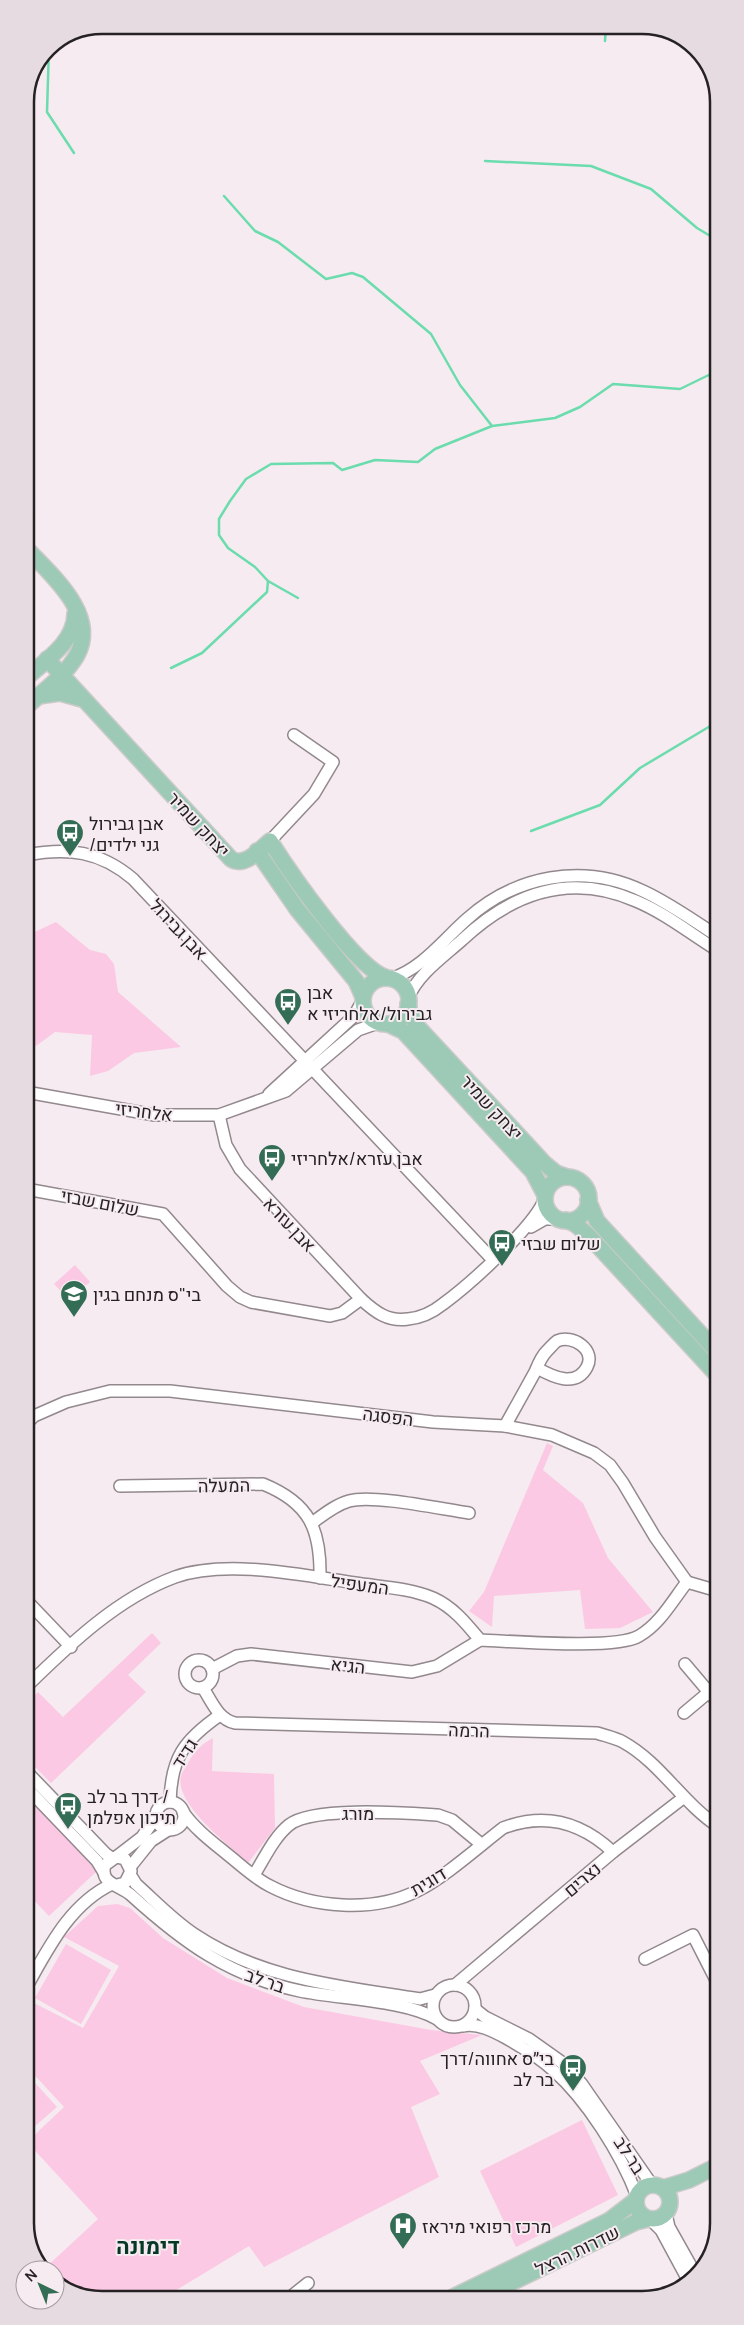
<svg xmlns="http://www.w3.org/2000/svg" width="744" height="2325" viewBox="0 0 744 2325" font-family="Manrope,Heebo,sans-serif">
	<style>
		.green { fill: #fcc9e4 }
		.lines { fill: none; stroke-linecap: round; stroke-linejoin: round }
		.stream { stroke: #6bdcad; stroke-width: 2.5 }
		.minor-casing { stroke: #92888d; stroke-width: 14 }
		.major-casing { stroke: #cbcaca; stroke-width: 18 }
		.minor { stroke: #fff; stroke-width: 11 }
		.major { stroke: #9dcab6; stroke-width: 15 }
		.labels { text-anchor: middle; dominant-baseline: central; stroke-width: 4; stroke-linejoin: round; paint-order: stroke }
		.poi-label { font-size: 18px; fill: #262224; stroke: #f6ebf0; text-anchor: start }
		.street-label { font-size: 18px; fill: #262224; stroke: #f6ebf0 }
		.district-label { font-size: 22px; font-weight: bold; fill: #063826; stroke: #f6ebf0 }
		.rim { fill: none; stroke: #262224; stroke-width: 2.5 }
	</style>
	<rect width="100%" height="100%" fill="#f6ebf0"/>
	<g class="green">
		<path d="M56 922 90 950 106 954 114 964 118 992 181 1047 134 1053 108 1071 90 1076 92 1035 55 1032 36 1046 26 1037V936Z"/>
		<path d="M75 1265 90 1282 69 1300 54 1284Z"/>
		<path d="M547 1443 553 1446 543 1470 583 1503 608 1558 653 1612 620 1628 585 1629 580 1590 494 1596 492 1627 469 1611 484 1592Z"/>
		<path d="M152 1633 161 1643 128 1675 146 1692 51 1783 27 1759V1703L38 1692 63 1717Z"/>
		<path d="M213 1738 212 1771 274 1774 275 1828 248 1863C229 1845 174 1804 181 1776 182 1772 185 1768 187 1765 193 1753 201 1744 213 1738Z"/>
		<path d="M27 1795 97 1871 49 1916 27 1893Z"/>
		<path d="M117 1904 130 1908 163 1938 227 1978 304 2007 431 2030 482 2035 420 2061 440 2094 411 2107 439 2177 264 2267 249 2246 160 2300H96L55 2283V2270L44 2269 98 2219 27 2142 64 2107 27 2067V2007L30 2001 83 2028 119 1966 64 1937 98 1906Z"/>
		<path d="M66 1944 111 1970 81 2024 35 1998Z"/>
		<path d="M27 2074 57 2107 27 2133Z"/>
		<path d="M582 2120 618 2195 516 2247 480 2171Z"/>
	</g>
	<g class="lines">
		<g class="stream">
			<path d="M605 41 606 25"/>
			<path d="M49 47 47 112 74 153"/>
			<path d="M485 161 591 166 651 189 697 228 717 240"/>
			<path d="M224 196 255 231 278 242 326 279 352 273 363 277 431 334 460 385 492 426"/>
			<path d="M268 581 298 598"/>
			<path d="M171 668 202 653 267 592 268 581 255 567 228 548 219 535V519L230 501 246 479 271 464 333 463 342 470 375 460 418 462 435 449 492 426 555 418 580 407 613 384 680 389 717 371"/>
			<path d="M531 831 600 805 640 768 717 722"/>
		</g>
		<defs>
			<g id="minor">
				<path d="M270 841 314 794 333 762 294 735"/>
				<path d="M26 855C68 847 100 851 133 879L493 1260"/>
				<path d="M390 979C422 969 443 940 467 919 515 876 583 862 643 891 669 903 693 920 717 936"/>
				<path d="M408 998C418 974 443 957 462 940 512 893 570 872 636 901 665 913 691 934 717 950"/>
				<path d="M26 1092 155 1115H219L286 1091 358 1030 378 1023"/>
				<path d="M269 1094 354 1016 363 1000"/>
				<path d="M219 1115 226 1145 240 1169 361 1299C375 1312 388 1322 408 1319 420 1318 433 1312 443 1304 469 1285 535 1226 545 1198"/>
				<path d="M26 1189 163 1214 227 1286 240 1297 251 1302 330 1316 342 1313 361 1299"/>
				<path d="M531 1227 545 1219H559"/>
				<path d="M27 1423 34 1416 66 1402 110 1391H170L433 1422 505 1426 552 1435 594 1453 610 1465 623 1483 655 1537 687 1582"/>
				<path d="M505 1426C515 1408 525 1390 535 1372 538 1365 541 1357 546 1352 549 1349 554 1343 557 1341 573 1334 596 1350 587 1367 576 1388 553 1377 537 1368"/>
				<path d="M120 1486 263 1484C310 1503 321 1530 320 1578"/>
				<path d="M312 1523C323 1515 335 1505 349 1501 372 1494 441 1509 469 1513"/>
				<path d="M687 1582 718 1591"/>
				<path d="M27 1601 71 1647"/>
				<circle cx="199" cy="1674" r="14"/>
				<path d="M685 1664 718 1703"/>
				<path d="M212 1669 237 1656 251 1654 412 1672 437 1666 480 1640"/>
				<path d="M27 1686C70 1644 118 1598 175 1577 226 1559 302 1575 355 1583 381 1587 409 1588 433 1598 453 1607 466 1623 480 1640 512 1641 616 1650 639 1636 660 1624 673 1600 687 1582"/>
				<path d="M203 1688C212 1702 218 1719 235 1723L597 1733C606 1736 616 1738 623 1742 661 1763 682 1803 719 1827"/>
				<path d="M684 1713 709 1692"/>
				<path d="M27 1772 106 1854 112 1858"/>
				<path d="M27 1788 97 1861 103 1871"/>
				<path d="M170 1802C171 1758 184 1740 220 1715"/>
				<circle cx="170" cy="1816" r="14"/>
				<path d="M183 1812C195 1829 211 1841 227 1854 241 1865 254 1878 270 1886 312 1908 373 1913 417 1891 445 1877 477 1848 503 1828 545 1812 581 1822 613 1852"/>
				<path d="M116 1857 142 1837 156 1817"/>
				<path d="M131 1866 151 1841 168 1830"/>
				<path d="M254 1875C264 1859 274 1837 289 1825 312 1806 406 1813 438 1815L452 1820 481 1844"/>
				<path d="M131 1876 136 1884C155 1901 173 1920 194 1934 263 1980 340 1986 420 1999L435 1995"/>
				<path d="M117 1885 125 1883 131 1871 125 1859 116 1857 105 1865C99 1884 120 1885 131 1895 184 1943 229 1976 300 1991 339 1999 405 2000 437 2019"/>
				<path d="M645 1959 693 1935 719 1986"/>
				<circle cx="454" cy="2006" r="21"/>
				<path d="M455 1985 613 1852 683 1798"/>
				<path d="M27 1986C49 1947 70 1904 112 1884"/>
				<path d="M475 2009 485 2017 529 2039 560 2061 581 2083 652 2185"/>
				<path d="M463 2026C478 2023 493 2031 506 2038 522 2047 539 2057 553 2070 587 2100 621 2154 637 2196"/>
				<path d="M666 2214 669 2227 696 2275"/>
				<path d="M650 2219 661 2230 688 2280"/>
				<path d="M288 2299 308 2283"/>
			</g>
			<g id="major">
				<path d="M26 548C50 574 99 614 77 655 65 676 43 691 26 707"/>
				<path d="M47 659 231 859C245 868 260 849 270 841 289 871 356 969 387 978"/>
				<path d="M26 678C45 661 75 642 75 614"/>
				<path d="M38 696 60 693 82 699"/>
				<path d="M257 851 297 909 356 981 363 997"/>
				<circle cx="386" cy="1001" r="23"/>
				<path d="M408 1004 410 1013 417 1026 545 1164 556 1173 567 1177"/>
				<path d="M388 1024 403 1031 533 1172 545 1195"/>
				<circle cx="567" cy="1199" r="22"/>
				<path d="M588 1200 597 1221 718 1353"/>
				<path d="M566 1220 575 1224 589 1236 718 1376"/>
				<circle cx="653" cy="2202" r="17"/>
				<path d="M663 2188 689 2180 719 2165"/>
				<path d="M451 2298 610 2220 636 2200"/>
				<path d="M480 2298 636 2222 648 2219"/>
			</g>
		</defs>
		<use href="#minor" class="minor-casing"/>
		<use href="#major" class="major-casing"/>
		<use href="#minor" class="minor"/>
		<use href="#major" class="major"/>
	</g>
	<defs>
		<symbol id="bus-pin" viewBox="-11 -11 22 30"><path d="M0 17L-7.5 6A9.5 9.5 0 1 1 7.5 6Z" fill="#346d55" stroke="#f6ebf0"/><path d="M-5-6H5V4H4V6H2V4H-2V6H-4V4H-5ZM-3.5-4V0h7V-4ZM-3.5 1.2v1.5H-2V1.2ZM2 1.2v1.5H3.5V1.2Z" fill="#fff"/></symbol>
		<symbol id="school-pin" viewBox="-11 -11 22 30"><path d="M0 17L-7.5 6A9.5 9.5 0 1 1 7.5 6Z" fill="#346d55" stroke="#f6ebf0"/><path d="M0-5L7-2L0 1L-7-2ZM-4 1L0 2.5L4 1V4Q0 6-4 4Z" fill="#fff"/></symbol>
		<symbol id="hospital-pin" viewBox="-11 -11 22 30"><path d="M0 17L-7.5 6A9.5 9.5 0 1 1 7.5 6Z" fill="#346d55" stroke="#f6ebf0"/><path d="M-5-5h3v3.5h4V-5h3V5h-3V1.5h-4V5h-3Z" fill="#fff"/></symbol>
	</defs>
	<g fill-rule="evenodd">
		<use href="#bus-pin" x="54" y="817" width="32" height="43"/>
		<use href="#bus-pin" x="272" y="986" width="32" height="43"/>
		<use href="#bus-pin" x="256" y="1142" width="32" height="43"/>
		<use href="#bus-pin" x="486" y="1227" width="32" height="43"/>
		<use href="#school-pin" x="58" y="1278" width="32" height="43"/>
		<use href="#bus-pin" x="52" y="1790" width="32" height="43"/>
		<use href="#bus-pin" x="557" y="2052" width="32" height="43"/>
		<use href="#hospital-pin" x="387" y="2210" width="32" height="43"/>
	</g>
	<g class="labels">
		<g class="poi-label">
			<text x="89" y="823">אבן גבירול<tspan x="89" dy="21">/גני ילדים</tspan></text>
			<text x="307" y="992">אבן<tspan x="307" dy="21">גבירול/אלחריזי א</tspan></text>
			<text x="291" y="1158">אבן עזרא/אלחריזי</text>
			<text x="521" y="1243">שלום שבזי</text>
			<text x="93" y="1294">בי"ס מנחם בגין</text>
			<text x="87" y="1796">דרך בר לב /<tspan x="87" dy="21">תיכון אפלמן</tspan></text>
			<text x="554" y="2058" text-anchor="end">בי״ס אחווה/דרך<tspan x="554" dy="21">בר לב</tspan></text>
			<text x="422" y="2226">מרכז רפואי מיראז</text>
		</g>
		<g class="street-label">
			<text transform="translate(199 824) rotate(47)">יצחק שמיר</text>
			<text transform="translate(179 929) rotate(47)">אבן גבירול</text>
			<text transform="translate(492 1107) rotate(47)">יצחק שמיר</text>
			<text transform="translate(144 1111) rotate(7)">אלחריזי</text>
			<text transform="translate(100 1202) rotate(11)">שלום שבזי</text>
			<text transform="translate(290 1224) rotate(47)">אבן עזרא</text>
			<text transform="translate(388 1416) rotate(7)">הפסגה</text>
			<text transform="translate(224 1485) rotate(-1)">המעלה</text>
			<text transform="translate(360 1584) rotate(8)">המעפיל</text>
			<text transform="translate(348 1665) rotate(6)">הגיא</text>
			<text transform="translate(469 1730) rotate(2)">הרמה</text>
			<text transform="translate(184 1753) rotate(-57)">גדיד</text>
			<text x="358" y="1813">מורג</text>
			<text transform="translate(582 1879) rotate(-40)">נצרים</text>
			<text transform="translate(428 1881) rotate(-31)">דוגית</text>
			<text transform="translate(265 1980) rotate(19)">בר לב</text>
			<text transform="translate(630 2155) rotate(57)">בר לב</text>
			<text transform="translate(577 2250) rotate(-26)">שדרות הרצל</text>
		</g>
		<g class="district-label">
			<text x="148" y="2246">דימונה</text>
		</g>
	</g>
	<path d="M0 0H744V2325H0ZM102 34H642A68 68 0 0 1 710 102V2223A68 68 0 0 1 642 2291H102A68 68 0 0 1 34 2223V102A68 68 0 0 1 102 34Z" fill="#e5dbe0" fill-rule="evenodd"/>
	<path class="rim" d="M102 34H642A68 68 0 0 1 710 102V2223A68 68 0 0 1 642 2291H102A68 68 0 0 1 34 2223V102A68 68 0 0 1 102 34Z"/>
	<g transform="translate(40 2285) rotate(317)"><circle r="24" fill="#f6ebf0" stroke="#a39b9e"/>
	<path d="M0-4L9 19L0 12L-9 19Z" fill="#346d55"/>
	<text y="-8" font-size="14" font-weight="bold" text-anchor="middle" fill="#262224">N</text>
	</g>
</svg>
